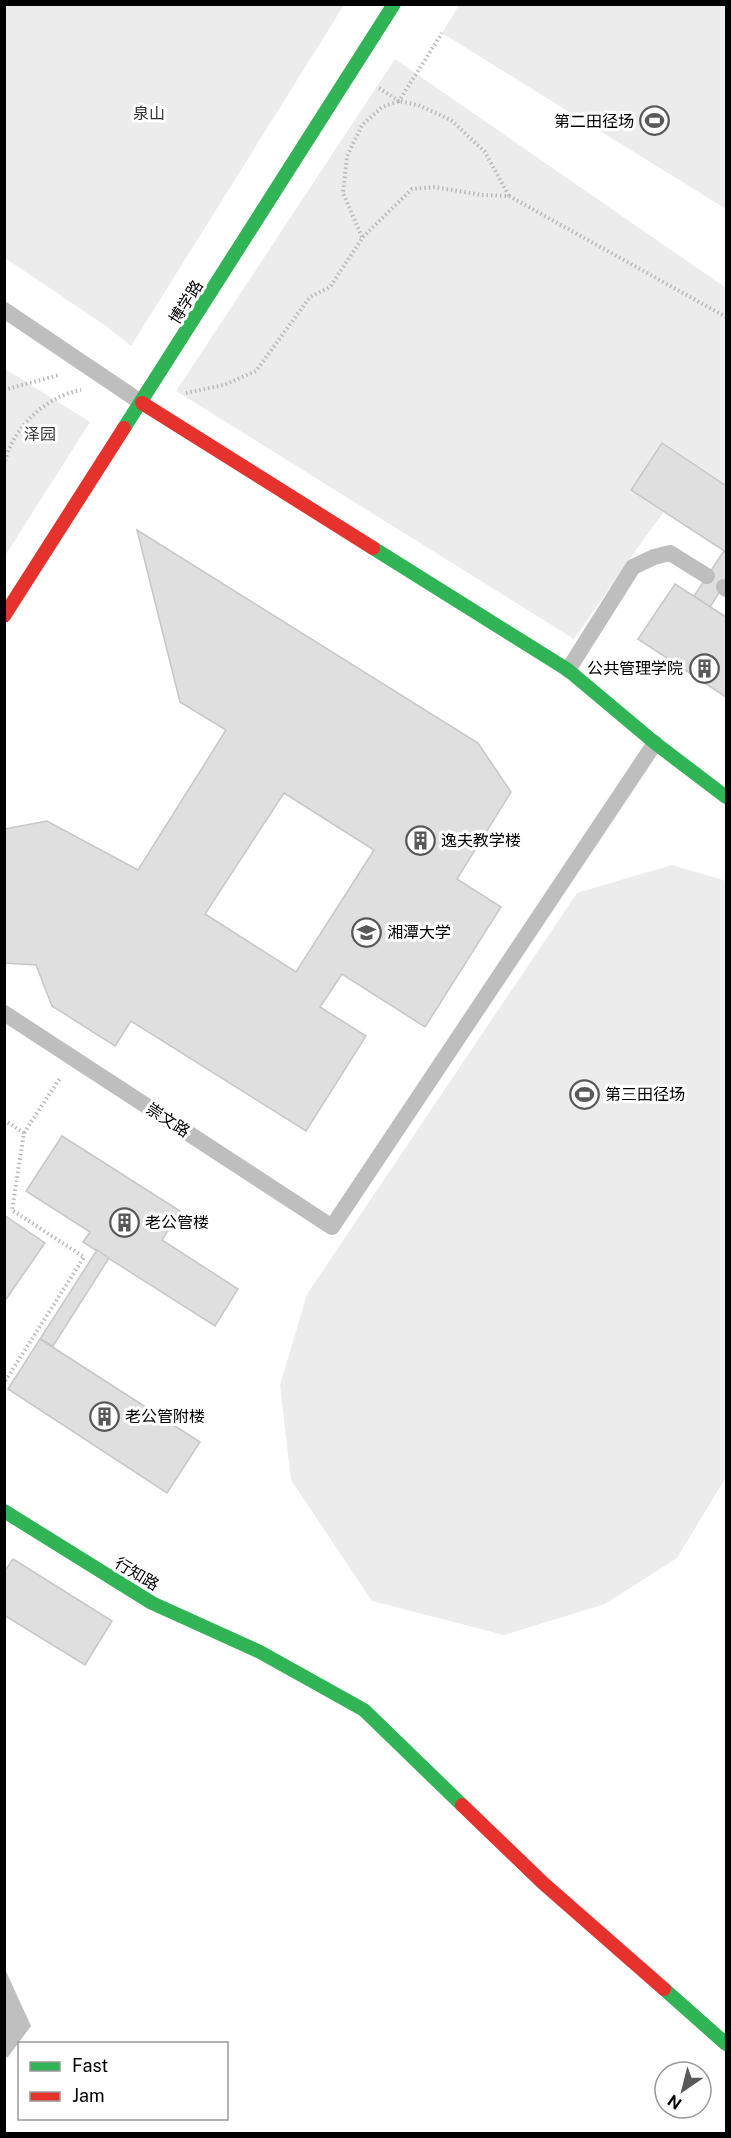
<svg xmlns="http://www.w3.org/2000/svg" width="731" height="2138" viewBox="0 0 731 2138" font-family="'Public Sans','Noto Sans SC',sans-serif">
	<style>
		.green { fill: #ececec }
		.water { fill: #bfbfbf }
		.building { fill: #dfdfdf; stroke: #c7c7c7; stroke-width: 1.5; fill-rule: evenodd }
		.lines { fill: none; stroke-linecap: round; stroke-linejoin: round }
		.path { stroke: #b9b9b9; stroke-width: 4; stroke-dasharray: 1.5 3; stroke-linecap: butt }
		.lane { stroke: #bebebe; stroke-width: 16 }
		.fast { stroke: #30b455; stroke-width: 14 }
		.jam { stroke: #e5322d; stroke-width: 14 }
		.labels { text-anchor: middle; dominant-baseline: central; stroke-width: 6; stroke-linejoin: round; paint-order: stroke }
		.park-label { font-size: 16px; fill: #333; stroke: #fff }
		.poi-label { font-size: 16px; fill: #000; stroke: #fff; text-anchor: start }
		.street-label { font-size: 16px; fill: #000; stroke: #fff }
	</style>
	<rect width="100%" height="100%" fill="#fff"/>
	<g class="green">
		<path d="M4 5H344L131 346 106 326 5 258Z"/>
		<path d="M459 5H726V209L442 33Z"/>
		<path d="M395 59 726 288V507L687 481 646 536 574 639 176 391Z"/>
		<path d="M5 369 90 422 5 556Z"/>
		<path d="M672 865 726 881V1477L677 1558 605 1604 504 1635 372 1601 291 1480 280 1385 307 1294 577 893Z"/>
	</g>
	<path class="water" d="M4 1967 31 2026 8 2057H5Z"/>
	<g class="building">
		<path d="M662 443 726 486V552L631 490Z"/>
		<path d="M137 530 478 743 511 792 457 879 501 907 425 1027 342 974 320 1007 366 1036 306 1131 131 1021 115 1046 52 1006 36 965 4 963V829L47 821 138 870 226 730 180 702ZM284 793 374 850 296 972 205 914Z"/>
		<path d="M724 551 726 552V582L710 607 694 596Z"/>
		<path d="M675 584 726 617V697L638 639Z"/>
		<path d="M62 1136 180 1211 162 1240 238 1289 215 1326 83 1242 90 1232 26 1191Z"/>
		<path d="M4 1215 45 1243 4 1302Z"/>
		<path d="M97 1250 109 1258 53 1346 40 1339Z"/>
		<path d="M40 1339 200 1442 167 1493 8 1389Z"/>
		<path d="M13 1559 112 1621 85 1665 4 1615V1572Z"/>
	</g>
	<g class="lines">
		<g class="path">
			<path d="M379 88 399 101 442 33"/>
			<path d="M362 237 343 193 347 156 362 125 382 107 399 101 418 105 451 120 485 152 509 196"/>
			<path d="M4 390 59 375"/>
			<path d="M186 393 224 385 256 371 310 297 330 287 363 237 412 189 435 187 482 195 509 196 726 317"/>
			<path d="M4 465C6 459 7 452 10 447 22 420 51 395 81 390"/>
			<path d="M4 1120 24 1133 12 1210 84 1257 4 1383"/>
			<path d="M24 1133 60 1078"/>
		</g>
		<g class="lane">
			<path d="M4 310 142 403"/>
			<path d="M724 587 726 589"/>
			<path d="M568 670 633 567 654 557 670 553 707 576"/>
			<path d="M4 1013 332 1227 655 743"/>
		</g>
		<g class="fast">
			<path d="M124 428 394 4"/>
			<path d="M373 548 568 670 655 743 726 797"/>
			<path d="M4 1511 152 1603 260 1652 364 1710 462 1805"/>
			<path d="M664 1989 726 2044"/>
		</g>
		<g class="jam">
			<path d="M142 403 373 548"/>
			<path d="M4 616 124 428"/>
			<path d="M462 1805 543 1883 664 1989"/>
		</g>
	</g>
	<defs>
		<symbol id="stadium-ring" viewBox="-11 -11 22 22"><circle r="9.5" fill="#fff" stroke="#595959" stroke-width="1.5"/><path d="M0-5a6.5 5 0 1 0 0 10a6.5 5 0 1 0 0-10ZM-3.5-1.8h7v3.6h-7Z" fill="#595959"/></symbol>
		<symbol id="building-ring" viewBox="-11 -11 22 22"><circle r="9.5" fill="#fff" stroke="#595959" stroke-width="1.5"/><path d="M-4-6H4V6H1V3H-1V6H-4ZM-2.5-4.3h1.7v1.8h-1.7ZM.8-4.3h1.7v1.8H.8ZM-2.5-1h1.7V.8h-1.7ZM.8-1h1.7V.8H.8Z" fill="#595959"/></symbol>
		<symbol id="university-ring" viewBox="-11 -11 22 22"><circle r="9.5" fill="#fff" stroke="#595959" stroke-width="1.5"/><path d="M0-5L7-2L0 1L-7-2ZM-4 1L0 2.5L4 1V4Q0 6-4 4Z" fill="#595959"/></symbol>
	</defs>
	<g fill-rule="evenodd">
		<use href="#stadium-ring" x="638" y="104" width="33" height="33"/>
		<use href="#building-ring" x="688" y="652" width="33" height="33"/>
		<use href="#building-ring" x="404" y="824" width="33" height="33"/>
		<use href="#university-ring" x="350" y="916" width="33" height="33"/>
		<use href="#stadium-ring" x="568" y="1078" width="33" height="33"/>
		<use href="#building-ring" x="108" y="1206" width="33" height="33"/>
		<use href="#building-ring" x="88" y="1400" width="33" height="33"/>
	</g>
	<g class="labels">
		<g class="park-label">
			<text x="149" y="113">泉山</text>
			<text x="40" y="434">泽园</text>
		</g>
		<g class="poi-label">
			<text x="634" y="121" text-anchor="end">第二田径场</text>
			<text x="683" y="668" text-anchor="end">公共管理学院</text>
			<text x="441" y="840">逸夫教学楼</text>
			<text x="387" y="932">湘潭大学</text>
			<text x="605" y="1094">第三田径场</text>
			<text x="145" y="1222">老公管楼</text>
			<text x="125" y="1416">老公管附楼</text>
		</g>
		<g class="street-label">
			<text transform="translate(186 302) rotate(-58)">博学路</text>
			<text transform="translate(168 1120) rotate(33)">崇文路</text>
			<text transform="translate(137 1574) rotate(31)">行知路</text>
		</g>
	</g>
	<rect width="731" height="2138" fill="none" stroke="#000000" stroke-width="12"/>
	<rect x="18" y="2042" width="210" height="78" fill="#ffffff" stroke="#999999" stroke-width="1.5"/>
	<rect x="30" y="2062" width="30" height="9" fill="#30b455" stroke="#999999" stroke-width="1.5"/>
	<text x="72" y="2072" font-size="18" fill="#000000">Fast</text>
	<rect x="30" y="2092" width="30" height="9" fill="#e5322d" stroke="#999999" stroke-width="1.5"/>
	<text x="72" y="2102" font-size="18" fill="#000000">Jam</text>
	<g transform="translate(683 2090) rotate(215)"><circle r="28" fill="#ffffff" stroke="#999999" stroke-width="1.5"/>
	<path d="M0-4.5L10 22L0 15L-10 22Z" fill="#595959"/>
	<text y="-9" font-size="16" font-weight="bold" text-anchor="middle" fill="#000000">N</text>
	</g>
</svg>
